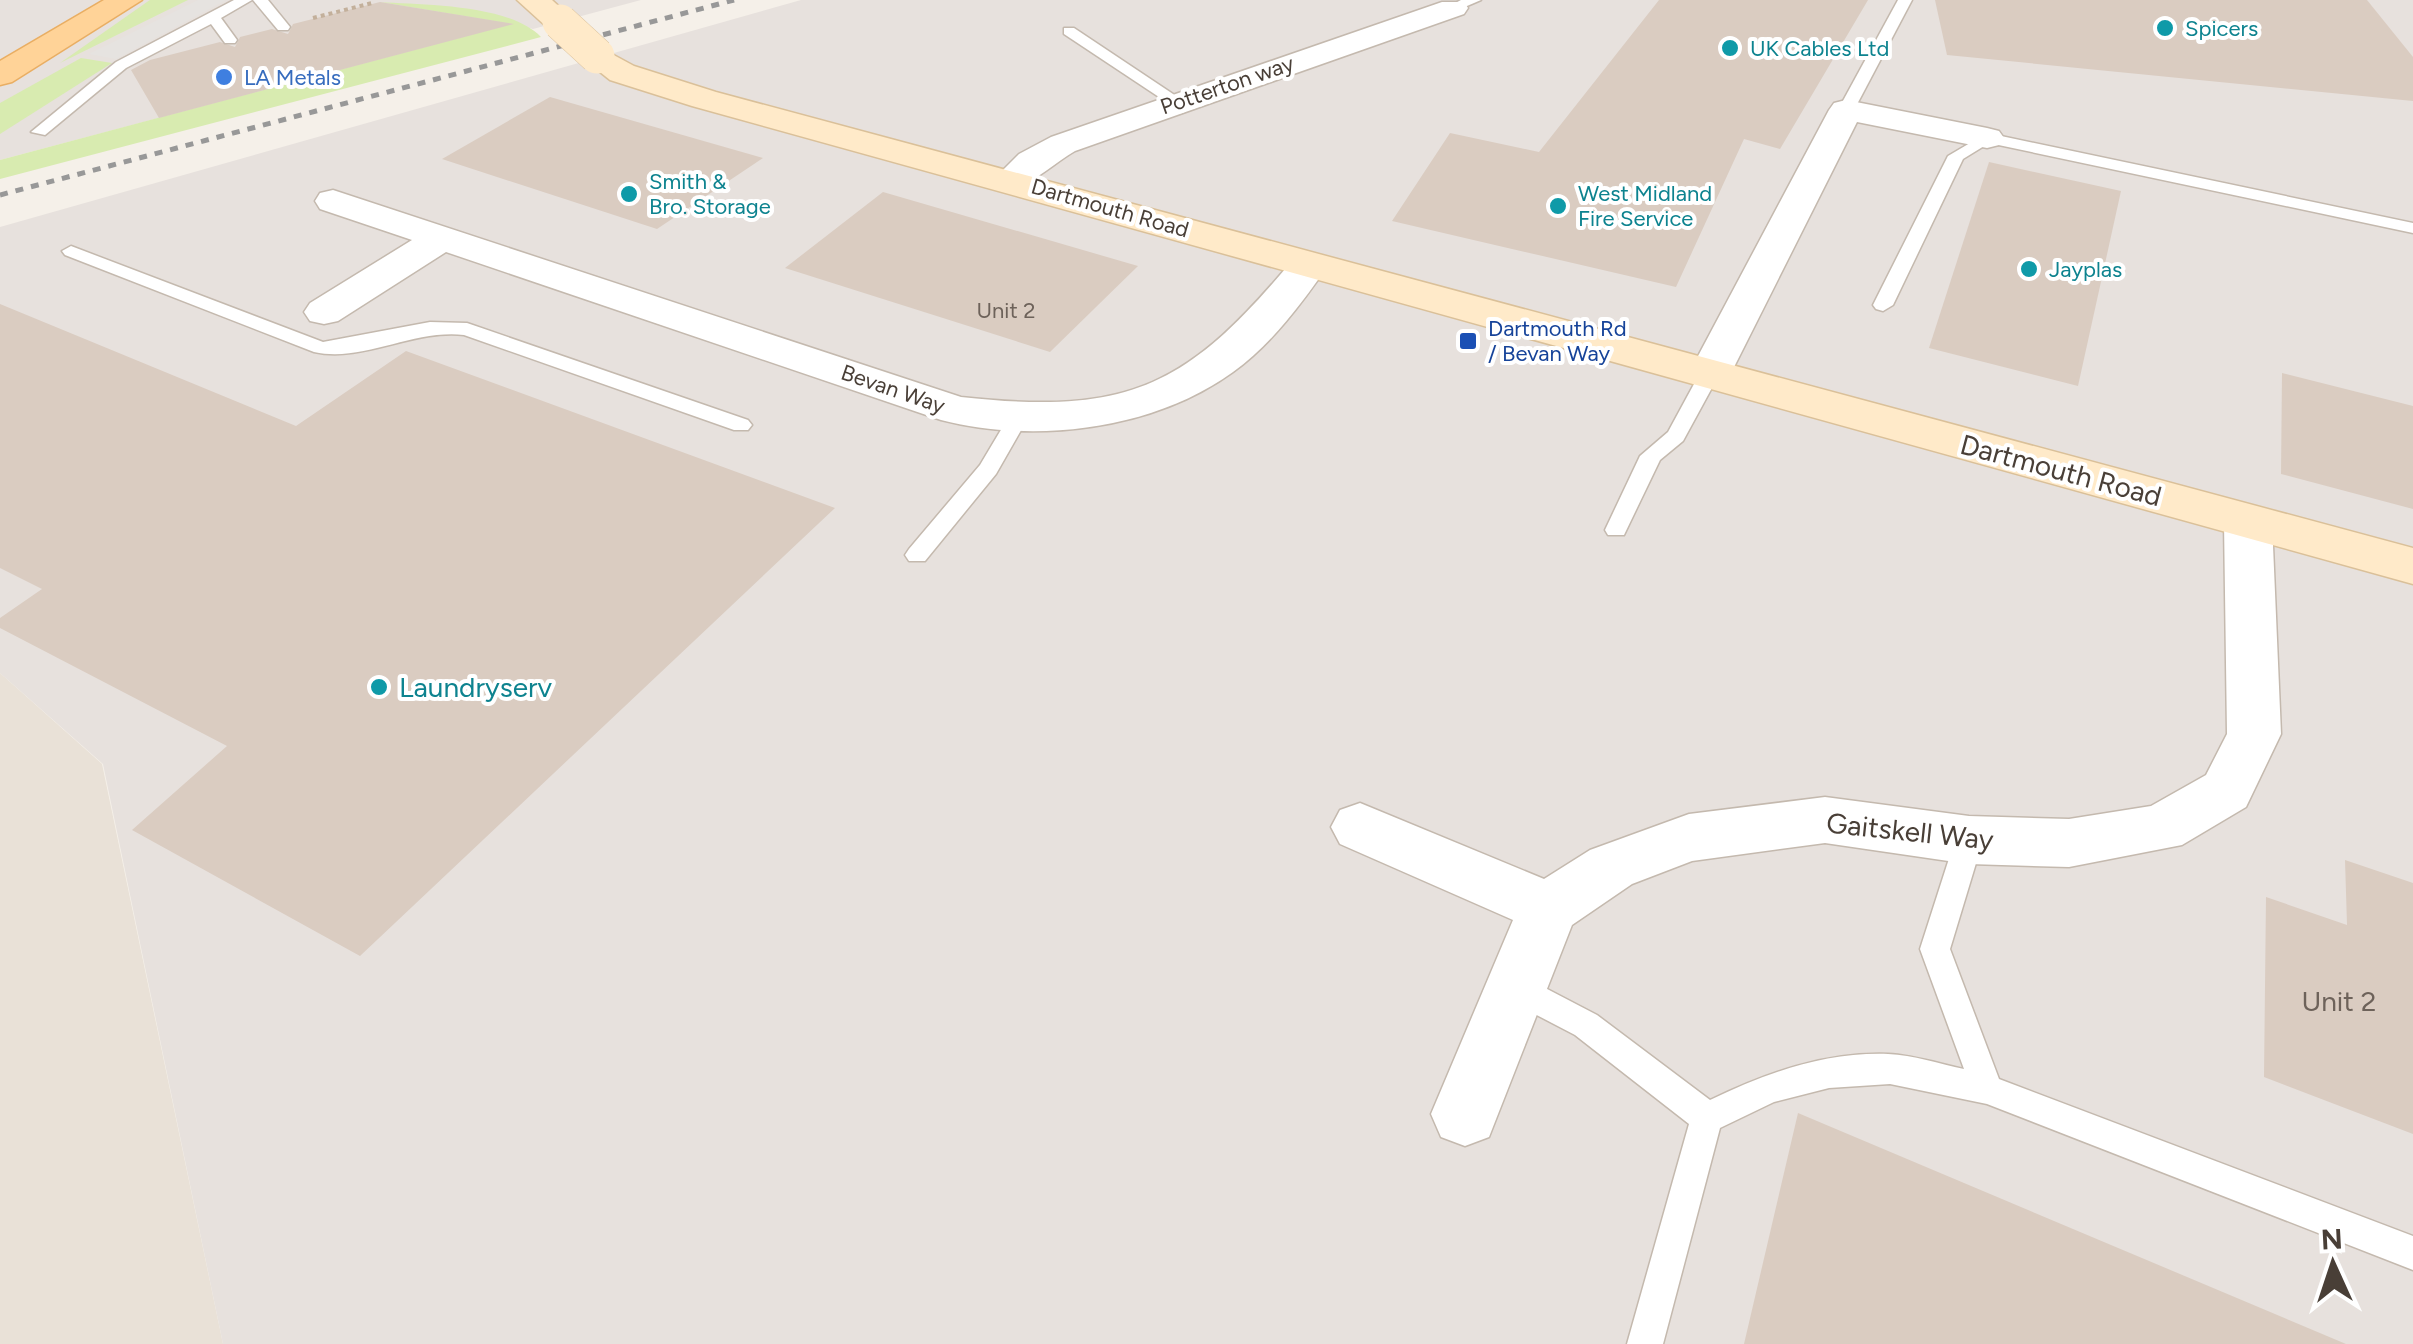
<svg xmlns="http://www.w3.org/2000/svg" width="2413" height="1344" viewBox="0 0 2413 1344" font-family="Figtree,sans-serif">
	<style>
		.residential { fill: #e9e1d7 }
		.industrial { fill: #e7e1dd }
		.green { fill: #d8ebb0 }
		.parking { fill: #e6e3e0 }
		.building { fill: #daccc1 }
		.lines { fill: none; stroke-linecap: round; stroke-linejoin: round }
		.lane-casing { stroke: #c4b9ae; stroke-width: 3 }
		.street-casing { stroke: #c4b9ae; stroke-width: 3 }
		.secondary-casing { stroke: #dac099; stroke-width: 3 }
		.primary-casing { stroke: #e9ae63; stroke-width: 3 }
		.path { stroke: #c3b09b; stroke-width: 4; stroke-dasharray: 4 4; stroke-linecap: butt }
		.lane { fill: #fff; fill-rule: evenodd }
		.street { fill: #fff; fill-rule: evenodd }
		.secondary { fill: #ffeac9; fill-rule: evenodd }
		.primary { fill: #ffd398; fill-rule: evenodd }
		.rail { stroke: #989898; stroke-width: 5; stroke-dasharray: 8 8; stroke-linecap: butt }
		.secondary-bridge-casing { stroke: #dac099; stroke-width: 36; stroke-linecap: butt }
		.secondary-bridge { stroke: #ffeac9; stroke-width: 35 }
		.culture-dot { fill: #0f9aa8; stroke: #fff; stroke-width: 4 }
		.shop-dot { fill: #3f7fe0; stroke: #fff; stroke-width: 4 }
		.transit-dot { fill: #1a4fb4; stroke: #fff; stroke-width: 4 }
		.labels { text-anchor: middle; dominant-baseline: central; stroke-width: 8; stroke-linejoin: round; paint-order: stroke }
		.far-culture-label { font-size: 22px; fill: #0d838f; stroke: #fff; text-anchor: start }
		.far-shop-label { font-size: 22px; fill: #366cbe; stroke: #fff; text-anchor: start }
		.far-street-label { font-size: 22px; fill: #493f37; stroke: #fff }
		.number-label { font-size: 22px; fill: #6d625a }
		.far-transit-label { font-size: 22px; fill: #164399; stroke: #fff; text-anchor: start }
		.street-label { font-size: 28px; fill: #493f37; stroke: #fff }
		.culture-label { font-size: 28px; fill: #0d838f; stroke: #fff; text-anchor: start }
		.near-number-label { font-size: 28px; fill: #6d625a }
	</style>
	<rect width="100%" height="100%" fill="#f5f0e9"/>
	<path class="residential" d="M0 673 102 764 223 1344H0Z"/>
	<g class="industrial">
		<path d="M0 0H641L533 29 514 24 0 160Z"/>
		<path d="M801 0H2413V1344H223L103 764 0 673V227Z"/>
	</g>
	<g class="green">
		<path d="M150 0H188L60 63 147 2Z"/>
		<path d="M380 2C424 5 509 4 541 37L0 179V160L511 24Z"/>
		<path d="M81 58 112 63 0 134V103Z"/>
	</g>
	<path class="parking" d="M198 0H226L116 59 89 54Z"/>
	<g class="building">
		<path d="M1659 0H1868L1780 149 1744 139 1676 287 1392 221 1450 133 1539 152Z"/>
		<path d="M1935 0H2367L2413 57V101L1947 55Z"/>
		<path d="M380 2 514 24 159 118 131 70 150 60 220 42 235 47 240 37 272 29 288 34 293 24Z"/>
		<path d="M550 97 763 158 657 229 442 159Z"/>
		<path d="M1989 162 2121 191 2078 386 1929 348Z"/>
		<path d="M883 192 1138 266 1050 352 785 268Z"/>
		<path d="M0 304 296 426 406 351 835 508 360 956 132 830 227 746 0 628V618L42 589 0 568Z"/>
		<path d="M2282 373 2413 406V509L2281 474Z"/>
		<path d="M2345 860 2413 883V1134L2264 1077 2266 897 2347 925Z"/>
		<path d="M1798 1113 2346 1344H1744Z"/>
	</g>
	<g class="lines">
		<defs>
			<g id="lane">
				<path d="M234 0H252L221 18 237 40 235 43H225L211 24 126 68 45 135 31 132 116 62Z"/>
				<path d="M253 0H268L290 27 288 30H278Z"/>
				<path d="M1461 0H1481L1453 12 1446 8Z"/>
				<path d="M1898 0H1912L1854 110 1840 113 1838 110Z"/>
				<path d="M1064 28H1074L1185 102 1171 105 1064 34Z"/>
				<path d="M1987 133 2413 223V233L1989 143 1963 159 1893 305 1883 311 1876 309 1873 305 1948 156Z"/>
				<path d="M71 246 323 342 430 322 467 323 748 420 752 425 748 430H734L464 335C413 329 363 363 314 352L65 255 62 251Z"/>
				<path d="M1710 367 1720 373 1683 441 1660 460 1624 535H1608L1605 530 1640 456 1668 432 1700 373Z"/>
				<path d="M1018 412 1028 418 996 474 925 561H909L905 555 909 549 980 465 1011 413Z"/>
				<path d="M1969 829 1979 832 1983 840 1950 949 1999 1079 2413 1236V1270L1987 1104 1890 1084 1829 1088 1774 1102 1720 1128 1663 1344H1627L1689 1124 1575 1035 1506 999 1502 989 1506 979 1517 976 1528 979 1597 1015 1710 1100C1766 1073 1824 1052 1888 1054 1913 1055 1940 1064 1964 1069L1920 949 1955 840 1959 832Z"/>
			</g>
			<g id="street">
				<path d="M1442 2H1464L1468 8 1464 14 1075 151C1050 165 1024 194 998 188L993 180 1019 154 1051 137Z"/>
				<path d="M1846 100 1987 128 1999 131 2004 138 1999 145 1987 148 1857 122 1731 373 1725 382 1710 386 1695 382 1689 373 1829 110 1834 103Z"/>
				<path d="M333 190 961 397C1132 416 1189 385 1296 256H1324L1329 264C1303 302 1271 345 1233 372 1153 430 1035 444 941 420L446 252 338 321 324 324 310 321 304 312 310 303 412 240 320 209 315 201 320 193Z"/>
				<path d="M2248 506 2265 511 2272 522 2281 734 2246 807 2182 845 2069 867 1969 864 1825 843 1692 861 1632 884 1572 925 1489 1137 1465 1146 1441 1137 1431 1114 1513 920 1340 844 1331 827 1340 810 1360 803 1544 879 1590 850 1689 814 1825 797 1969 816 2069 819 2151 806 2206 775 2227 734 2224 522 2231 511Z"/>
			</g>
			<g id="secondary">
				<path d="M517 0H552L576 22 560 32 549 29Z"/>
				<path d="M597 46 634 66 716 92 2413 548V584L692 106 610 80 580 56 585 49Z"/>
			</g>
			<path id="primary" d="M104 0H142L12 82 0 85V61Z"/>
		</defs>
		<use href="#lane" class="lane-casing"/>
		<use href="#street" class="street-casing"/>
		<use href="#secondary" class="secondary-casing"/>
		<use href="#primary" class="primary-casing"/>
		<path class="path" d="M313 18 372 3"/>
		<use href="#lane" class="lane"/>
		<use href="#street" class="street"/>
		<use href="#secondary" class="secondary"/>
		<use href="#primary" class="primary"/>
		<path class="rail" d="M0 195 734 0"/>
		<defs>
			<path id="secondary-bridge" d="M560 22 597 56"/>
		</defs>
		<use href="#secondary-bridge" class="secondary-bridge-casing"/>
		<use href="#secondary-bridge" class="secondary-bridge"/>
	</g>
	<g class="culture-dot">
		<circle cx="2165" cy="28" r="10"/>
		<circle cx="1730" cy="48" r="10"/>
		<circle cx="629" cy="194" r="10"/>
		<circle cx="1558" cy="206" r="10"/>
		<circle cx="2029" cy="269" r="10"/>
		<circle cx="379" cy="687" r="10"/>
	</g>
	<circle class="shop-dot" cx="224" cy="77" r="10"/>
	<rect class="transit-dot" x="1458" y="331" width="20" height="20" rx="5"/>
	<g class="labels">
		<g class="far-culture-label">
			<text x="2185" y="28">Spicers</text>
			<text x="1750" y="48">UK Cables Ltd</text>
			<text x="649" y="181">Smith &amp;<tspan x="649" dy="25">Bro. Storage</tspan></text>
			<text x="1578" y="193">West Midland<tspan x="1578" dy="25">Fire Service</tspan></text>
			<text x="2049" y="269">Jayplas</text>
		</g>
		<g class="far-shop-label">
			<text x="244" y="77">LA Metals</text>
		</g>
		<g class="far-street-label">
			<text transform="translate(1227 85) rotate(-19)">Potterton way</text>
			<text transform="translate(1110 208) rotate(16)">Dartmouth Road</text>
			<text transform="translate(893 389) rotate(19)">Bevan Way</text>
		</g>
		<g class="number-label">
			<text x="1006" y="310">Unit 2</text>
		</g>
		<g class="far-transit-label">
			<text x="1488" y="328">Dartmouth Rd<tspan x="1488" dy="25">/ Bevan Way</tspan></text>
		</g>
		<g class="street-label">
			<text transform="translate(2061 470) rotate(15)">Dartmouth Road</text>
			<text transform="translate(1910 831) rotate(6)">Gaitskell Way</text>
		</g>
		<g class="culture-label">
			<text x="399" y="687">Laundryserv</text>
		</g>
		<g class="near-number-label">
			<text x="2339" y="1001">Unit 2</text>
		</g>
	</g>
	<g transform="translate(2333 1264) rotate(357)" stroke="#ffffff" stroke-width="8" paint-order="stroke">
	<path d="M0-8L18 38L0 25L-18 38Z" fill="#493f37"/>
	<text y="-15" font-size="28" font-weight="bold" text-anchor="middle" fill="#493f37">N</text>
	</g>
</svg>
